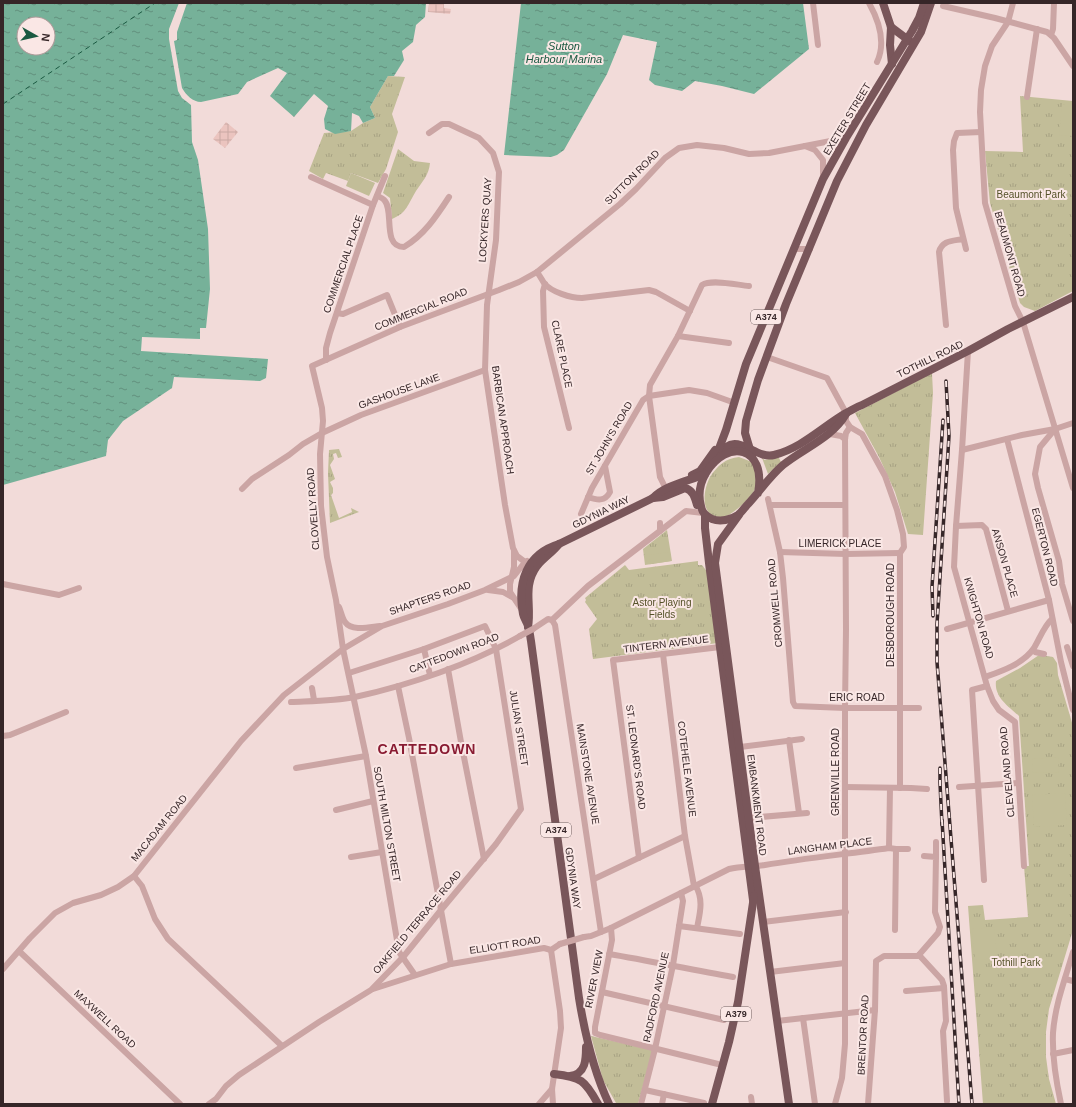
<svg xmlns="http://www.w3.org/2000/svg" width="1076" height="1107" viewBox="0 0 1076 1107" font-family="Arial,sans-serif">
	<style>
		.grass { fill: url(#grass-tufts) }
		.pitch { fill: #c2bd98 }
		.plaza { fill: url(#plaza-grid) }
		.water { fill: url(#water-ripples); fill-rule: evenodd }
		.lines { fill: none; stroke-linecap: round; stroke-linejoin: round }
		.ferry { stroke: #1a5941; stroke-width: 1; stroke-dasharray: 5 4; stroke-linecap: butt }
		.minor { stroke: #cba5a4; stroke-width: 6 }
		.major { stroke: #79565a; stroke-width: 8 }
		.rail-casing { stroke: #362628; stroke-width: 3.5 }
		.rail { stroke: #fae7e5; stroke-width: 2; stroke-dasharray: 6; stroke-linecap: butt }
		.minor-bridge { stroke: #cba5a4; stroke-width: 6 }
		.labels { text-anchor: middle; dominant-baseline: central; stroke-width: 4; stroke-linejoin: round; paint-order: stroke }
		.shield { fill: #fae7e5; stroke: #716061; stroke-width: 1 }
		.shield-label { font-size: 9px; font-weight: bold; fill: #362628 }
		.street-label { font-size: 10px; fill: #362628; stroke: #fae7e5 }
		.park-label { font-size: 10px; fill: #555229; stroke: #fae7e5 }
		.water-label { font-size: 11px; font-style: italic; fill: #1a5941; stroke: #fae7e5 }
		.district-label { font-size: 14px; font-weight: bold; letter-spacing: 1px; fill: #891b32; stroke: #fae7e5 }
	</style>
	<defs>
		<pattern id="grass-tufts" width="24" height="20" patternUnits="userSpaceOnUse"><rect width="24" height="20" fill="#c2bd98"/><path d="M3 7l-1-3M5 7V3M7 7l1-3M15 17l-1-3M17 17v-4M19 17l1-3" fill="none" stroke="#a7a283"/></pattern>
		<pattern id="plaza-grid" width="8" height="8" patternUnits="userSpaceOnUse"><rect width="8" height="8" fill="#ebc4bf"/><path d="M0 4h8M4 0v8" fill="none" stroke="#caa8a4"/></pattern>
		<pattern id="water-ripples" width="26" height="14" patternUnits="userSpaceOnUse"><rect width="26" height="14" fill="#76b199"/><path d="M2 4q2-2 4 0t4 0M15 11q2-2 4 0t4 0" fill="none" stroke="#62907d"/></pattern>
	</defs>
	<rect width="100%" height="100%" fill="#f2dbd9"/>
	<g class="grass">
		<path d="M388 76 405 77 392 114 398 132 386 169 378 183 351 173 348 181 326 173 323 179 309 171 324 133 351 131 363 123 375 118 370 107Z"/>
		<path d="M1020 96 1073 101V291L1035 311 1024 307 1020 303 990 203 985 151 1023 152Z"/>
		<path d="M398 149 414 161 430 163C429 175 422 182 416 191 408 204 407 213 392 219L390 198 383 193Z"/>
		<path d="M932 373 933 393 923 535 908 534 895 492 879 457 855 413Z"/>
		<path d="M339 449 342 457 338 458 336 453 333 454 334 459 330 465 335 479 330 482 333 488V493L331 495 339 518 352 512 351 508 359 512 330 523 328 473 329 450Z"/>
		<path d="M778 456 781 462 768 474 762 458 765 460Z"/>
		<path d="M739 457 752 462C753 465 756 469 757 473 758 477 756 487 754 491 749 499 731 517 722 517 699 518 703 490 710 477 717 466 726 458 739 457Z"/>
		<path d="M667 530 672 561 645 565 643 549Z"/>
		<path d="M698 561V565H702L708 573 718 643 593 659 589 629 597 619 585 602 586 600 585 598 625 565 629 570Z"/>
		<path d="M1039 655 1053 657 1057 663 1058 675 1073 726V930L1049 1009 1046 1032V1057L1049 1079 1056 1104H983L968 906 983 905 985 920 1028 917 1024 866H1029L1019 716C1008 706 994 697 996 681L1020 668Z"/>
		<path d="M591 1036 653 1050 638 1104 616 1103 603 1080Z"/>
	</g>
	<g class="pitch">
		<path d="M1062 104 1073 105V136L1059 135Z"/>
		<path d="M351 173 375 183 369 196 346 186Z"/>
		<path d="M670 552 671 561 651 564 649 555Z"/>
		<path d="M1058 757 1059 772 1033 773 1032 759Z"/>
		<path d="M1065 793 1067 825 1034 827 1032 795Z"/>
		<path d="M994 927 997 958 975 960 972 929Z"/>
	</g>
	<g class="plaza">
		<path d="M429 3H444V8L451 9 450 14 428 12Z"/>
		<path d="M226 122 238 132 225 148 213 139Z"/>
	</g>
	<g class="water">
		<path d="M3 3H179L169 29V39L178 91 182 98 191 105 192 142 198 160 208 229 210 289 206 328H200V339L142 337 141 351 268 359 266 378 260 381 174 377 172 388 123 421 108 440 106 456 3 485ZM24 24H48V48H24Z"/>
		<path d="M187 3H426L425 17 416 25 413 42 402 51 404 60 394 76H388L370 107 375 118 363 123 359 116 352 113 351 131 335 134 325 129 324 119 328 106 314 94 294 117 270 96 287 73 278 68 247 82 238 94 201 102C193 102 186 95 182 88L174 41 177 40V32Z"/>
		<path d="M521 3H803L809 49 754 94 722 86 695 81 682 91 655 85 649 80 657 42 623 35 607 74 564 150 557 155 551 157 504 155Z"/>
	</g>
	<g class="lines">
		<path class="ferry" d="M3 104 155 3"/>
		<g class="minor">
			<path d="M813 3 818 45"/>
			<path d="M869 3C879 21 886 43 877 62"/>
			<path d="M1013 3 1008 22 992 46 985 66 981 90 980 112 985 203 1015 306 1023 322 1073 488"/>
			<path d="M943 6 995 18 1047 32 1054 38 1073 66"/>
			<path d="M1051 35 1053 29 1054 3"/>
			<path d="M1027 97 1037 29"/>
			<path d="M429 133 442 124H449L479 138 493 153 499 172 496 240 487 305 485 370 505 505 513 548 517 556 525 562 527 561"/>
			<path d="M805 146 815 150 823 160V177"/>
			<path d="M311 177 373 205"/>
			<path d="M377 196C380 197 383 198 385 201 394 212 382 247 404 247 424 235 436 217 449 197"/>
			<path d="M795 249H810"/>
			<path d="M966 249 956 208 953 150 954 141 957 133 981 132"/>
			<path d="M537 272C540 276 542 280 544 283 551 292 571 298 582 298L649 290 656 292 690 311"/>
			<path d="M545 284 543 291 544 327 569 428"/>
			<path d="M337 313 343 314 387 295 400 327"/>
			<path d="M946 325 939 252C942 240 953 241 963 239"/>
			<path d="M678 336 729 343"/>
			<path d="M968 351 962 450 956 526 954 567 987 686 993 701 999 710 1015 722 1024 866"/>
			<path d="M767 357 827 378 846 413V421L850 427 862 434 885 476 897 510 903 534 904 547 900 553V788"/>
			<path d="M326 360V348L330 333 373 205 385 176"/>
			<path d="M1055 429 1040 447 1035 474 1038 488 1059 561 1062 584 1073 621"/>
			<path d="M830 434 841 436 845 439"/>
			<path d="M1007 439 1049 600 1061 662 1073 710"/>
			<path d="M962 450 1022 435 1055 429 1073 423"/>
			<path d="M242 489 252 479 289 455 303 444 322 433 361 415 485 370"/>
			<path d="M666 489 660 477 649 396 650 385 678 336 702 285C712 279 737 285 749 286"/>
			<path d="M588 497C597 500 605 502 610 492L605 466"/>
			<path d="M768 499 780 552 783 578 793 702 795 706 845 708H919"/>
			<path d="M770 505H844"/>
			<path d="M581 514 592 488 643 400 649 396 689 390 707 393 735 403"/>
			<path d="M956 526 982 525 986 529 1008 611"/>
			<path d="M660 531 686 511 703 513"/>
			<path d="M514 551V567L510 584V592L522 610"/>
			<path d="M780 552 846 554 900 553"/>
			<path d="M3 584 59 595 79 588"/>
			<path d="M488 590 503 592 512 597"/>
			<path d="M339 607C341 611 342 618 345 622 352 632 370 627 380 626"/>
			<path d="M552 620 555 625 601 932"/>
			<path d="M533 629 548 619 552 620 588 586 660 531V523"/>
			<path d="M947 629 1049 600"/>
			<path d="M1067 647 1073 666"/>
			<path d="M424 649 430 675"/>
			<path d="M1033 650 1035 652 1044 654"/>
			<path d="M663 654 685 836 694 886"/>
			<path d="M448 669 461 742 484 859"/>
			<path d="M985 677C1002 671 1023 664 1034 648 1040 638 1044 626 1052 619"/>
			<path d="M398 686 409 738 451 964"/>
			<path d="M312 688 314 700"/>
			<path d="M291 702C312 701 334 701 355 697 410 685 471 664 520 636"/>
			<path d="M3 736 10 735 66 712"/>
			<path d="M789 740 799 813"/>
			<path d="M740 747 802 739"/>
			<path d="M296 768 366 756"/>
			<path d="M845 787 911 788 927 789"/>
			<path d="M959 787 1018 783"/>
			<path d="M336 810 373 801"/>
			<path d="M749 818 807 813"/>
			<path d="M936 842V857"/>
			<path d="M889 848 890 788"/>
			<path d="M351 857 382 852"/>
			<path d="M639 858 613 660 720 647"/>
			<path d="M134 876 142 886 155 919 168 939 282 1046"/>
			<path d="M594 879 685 836"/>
			<path d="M984 880 972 690 987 686"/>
			<path d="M695 885C704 899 700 913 697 928"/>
			<path d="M763 922 846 912"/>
			<path d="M679 926 740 934"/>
			<path d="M611 928 612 940 595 1027V1033L600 1035 718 1064"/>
			<path d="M895 930 896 849"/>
			<path d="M584 937 591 936 611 928 729 869C741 866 753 867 765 865 806 858 848 854 889 848L896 849H908"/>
			<path d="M551 950 560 1011 561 1028 552 1089 553 1104"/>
			<path d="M19 951 180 1104"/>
			<path d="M609 954C651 961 692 970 733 977"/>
			<path d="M919 955 942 980 944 986 946 1021 943 1031 947 1101"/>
			<path d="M3 969 30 938 55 913 73 903 101 895 118 887 134 876 241 741 284 695 343 649 382 626 448 604 485 590 514 576 525 562"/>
			<path d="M770 972 845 963"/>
			<path d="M415 975 399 952 366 756 343 649 336 600 327 557 321 506 320 454 323 421 322 408 312 366 400 327 499 290 519 282 537 272 620 204 636 189 665 158 679 148 697 145 724 148 749 154 769 153 846 138"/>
			<path d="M1065 979 1073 981"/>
			<path d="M373 989 451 964 544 948 551 950 560 944"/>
			<path d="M906 991 944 988"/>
			<path d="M602 992 724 1020"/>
			<path d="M803 1018 815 1104"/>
			<path d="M777 1021 875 1010"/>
			<path d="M1053 1054 1073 1050"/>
			<path d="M645 1090 704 1103"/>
			<path d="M751 1097 752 1104"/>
			<path d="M209 1104 216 1099 226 1086 239 1075 319 1022 371 990 404 956 441 910 496 844 521 809 496 649 485 626 424 649 349 673"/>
			<path d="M539 1104 552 1089"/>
			<path d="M641 1104 655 1049 673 965 683 901 681 893"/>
			<path d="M662 1104 664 1094"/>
			<path d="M835 1104 842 1078 845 1044V708L846 629 845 439 846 433 850 427"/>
			<path d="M868 1104 875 1010 876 961 884 956H918L938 933 940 927 935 912 936 857 924 856"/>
			<path d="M1061 1104C1056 1081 1052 1057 1053 1033 1055 1005 1065 979 1073 952"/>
		</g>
		<g class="major">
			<path d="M883 3 891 27 890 45 892 64"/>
			<path d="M891 27 911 42"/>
			<path d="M719 456C735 427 754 460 774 455 802 448 822 427 846 413 852 410 856 407 862 405L968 351 1008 329 1073 297"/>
			<path d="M752 456 745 433 746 421 758 380 786 304 837 181 866 125 921 32 931 3"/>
			<path d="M714 462 726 430 746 364 823 179 846 138 912 31 919 18 924 3"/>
			<path d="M692 475 700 471 715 450"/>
			<path d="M758 493C767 446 727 438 706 473 700 483 698 495 701 506 702 513 706 516 712 519 720 522 731 520 738 515 742 512 745 507 748 504 760 491 770 476 783 465 804 448 832 438 846 414"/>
			<path d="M653 498 663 497 685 488C693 490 695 498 697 505"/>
			<path d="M705 515V528L709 563 753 900"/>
			<path d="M739 515 718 544 715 563 755 866 789 1104"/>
			<path d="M528 627C532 605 522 587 537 566 543 558 552 553 559 544"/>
			<path d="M554 1074C581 1077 585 1080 598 1104"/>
			<path d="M570 1076C586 1074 586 1059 586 1047"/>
			<path d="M609 1104C593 1070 585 1035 579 998L531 641C530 636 530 631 528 626 527 622 524 619 523 614 517 583 526 554 559 544L653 498C665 485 689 481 705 474"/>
			<path d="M712 1104 729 1042 738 1002 754 896"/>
		</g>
		<defs>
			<g id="rail">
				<path d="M946 381 949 436 937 624V662L972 1104"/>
				<path d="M933 616 932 587 943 420"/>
				<path d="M940 768V783L942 825"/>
				<path d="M942 820 959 1104"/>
			</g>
		</defs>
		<use href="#rail" class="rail-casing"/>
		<use href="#rail" class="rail"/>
		<g class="minor-bridge">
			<path d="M520 636 533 629"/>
			<path d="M560 944 584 937"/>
		</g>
	</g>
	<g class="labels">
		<g class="shield">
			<rect x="751" y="310" width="30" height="14" rx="3"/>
			<rect x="541" y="823" width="30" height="14" rx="3"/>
			<rect x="721" y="1007" width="30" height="14" rx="3"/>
		</g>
		<g class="shield-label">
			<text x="766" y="317">A374</text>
			<text x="556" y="830">A374</text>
			<text x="736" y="1014">A379</text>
		</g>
		<g class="street-label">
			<text transform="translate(847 119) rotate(-59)">EXETER STREET</text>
			<text transform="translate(632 177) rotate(-45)">SUTTON ROAD</text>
			<text transform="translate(485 220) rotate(-86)">LOCKYERS QUAY</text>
			<text transform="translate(1010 254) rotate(74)">BEAUMONT ROAD</text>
			<text transform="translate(343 264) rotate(-71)">COMMERCIAL PLACE</text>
			<text transform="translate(421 309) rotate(-22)">COMMERCIAL ROAD</text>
			<text transform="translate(562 354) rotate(78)">CLARE PLACE</text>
			<text transform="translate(930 359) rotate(-26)">TOTHILL ROAD</text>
			<text transform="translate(399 391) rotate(-20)">GASHOUSE LANE</text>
			<text transform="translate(503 420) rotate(82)">BARBICAN APPROACH</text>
			<text transform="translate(609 438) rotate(-60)">ST JOHN'S ROAD</text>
			<text transform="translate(313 509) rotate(-94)">CLOVELLY ROAD</text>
			<text transform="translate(601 512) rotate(-26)">GDYNIA WAY</text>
			<text x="840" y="543">LIMERICK PLACE</text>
			<text transform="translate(1045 547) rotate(76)">EGERTON ROAD</text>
			<text transform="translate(1005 563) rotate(74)">ANSON PLACE</text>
			<text transform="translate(430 598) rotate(-19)">SHAPTERS ROAD</text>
			<text transform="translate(775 603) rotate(-95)">CROMWELL ROAD</text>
			<text transform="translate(890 615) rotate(-90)">DESBOROUGH ROAD</text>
			<text transform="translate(979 618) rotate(74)">KNIGHTON ROAD</text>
			<text transform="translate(666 644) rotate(-7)">TINTERN AVENUE</text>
			<text transform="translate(454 653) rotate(-21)">CATTEDOWN ROAD</text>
			<text x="857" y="697">ERIC ROAD</text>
			<text transform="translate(519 728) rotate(81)">JULIAN STREET</text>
			<text transform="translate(636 757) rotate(83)">ST. LEONARD'S ROAD</text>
			<text transform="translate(687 769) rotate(83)">COTEHELE AVENUE</text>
			<text transform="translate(835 772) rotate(-90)">GRENVILLE ROAD</text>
			<text transform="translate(1007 772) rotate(-95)">CLEVELAND ROAD</text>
			<text transform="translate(588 774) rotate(81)">MAINSTONE AVENUE</text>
			<text transform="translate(757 805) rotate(83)">EMBANKMENT ROAD</text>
			<text transform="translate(387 824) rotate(80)">SOUTH MILTON STREET</text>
			<text transform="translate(159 828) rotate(-51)">MACADAM ROAD</text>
			<text transform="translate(830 846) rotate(-7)">LANGHAM PLACE</text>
			<text transform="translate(573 878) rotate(82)">GDYNIA WAY</text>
			<text transform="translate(417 922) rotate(-50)">OAKFIELD TERRACE ROAD</text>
			<text transform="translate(505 945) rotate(-9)">ELLIOTT ROAD</text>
			<text transform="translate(594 979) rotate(-79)">RIVER VIEW</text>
			<text transform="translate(656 997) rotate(-78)">RADFORD AVENUE</text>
			<text transform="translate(105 1019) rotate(43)">MAXWELL ROAD</text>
			<text transform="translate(863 1035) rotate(-87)">BRENTOR ROAD</text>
		</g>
		<g class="park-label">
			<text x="1031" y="194">Beaumont Park</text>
			<text x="662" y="602">Astor Playing<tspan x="662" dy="12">Fields</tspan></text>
			<text x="1016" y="962">Tothill Park</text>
		</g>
		<g class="water-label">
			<text x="564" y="46">Sutton<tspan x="564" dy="13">Harbour Marina</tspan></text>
		</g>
		<g class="district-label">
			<text x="427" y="749">CATTEDOWN</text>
		</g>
	</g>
	<rect width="1076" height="1107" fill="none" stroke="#362628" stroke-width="8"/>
	<g transform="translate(36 36) rotate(98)"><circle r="19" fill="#fae7e5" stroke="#ac9a99"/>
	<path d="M0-3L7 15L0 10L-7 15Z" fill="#1a5941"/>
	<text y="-6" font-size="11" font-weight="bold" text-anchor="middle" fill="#362628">N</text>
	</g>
</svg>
